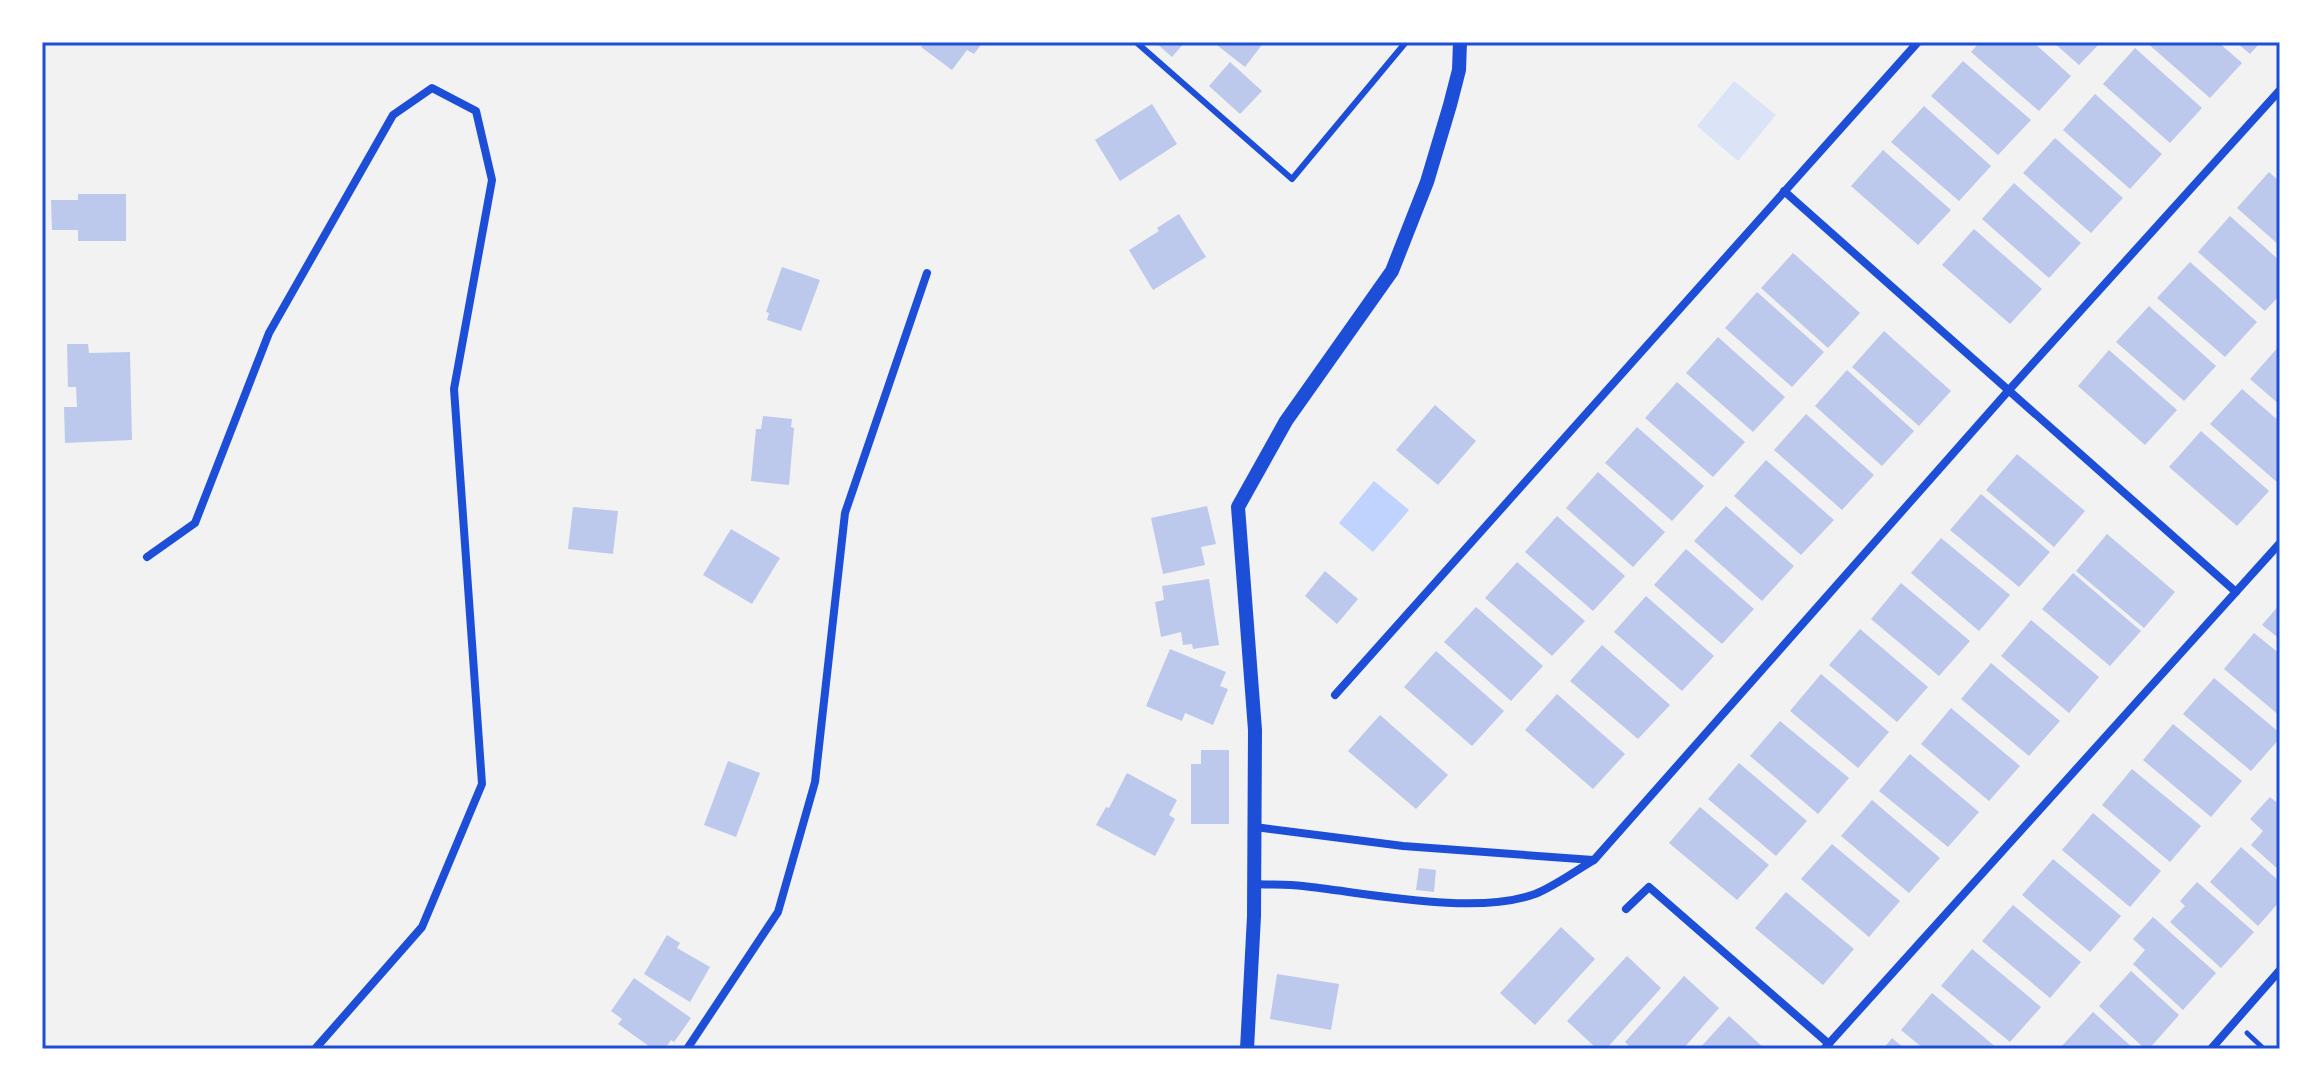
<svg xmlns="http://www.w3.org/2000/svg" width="2322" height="1091" viewBox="0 0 2322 1091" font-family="Ubuntu,sans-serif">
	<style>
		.green { fill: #dbe4f7 }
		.water { fill: #bfd3fe }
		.building { fill: #bdc9ec }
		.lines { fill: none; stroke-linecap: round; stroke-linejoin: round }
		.path { stroke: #1d4ed8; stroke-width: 5 }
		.service { stroke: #1d4ed8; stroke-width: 6 }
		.minor { stroke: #1d4ed8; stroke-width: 8 }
		.tertiary { stroke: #1d4ed8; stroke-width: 14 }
		.neatline { fill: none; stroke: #1d4ed8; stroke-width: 3 }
	</style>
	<rect width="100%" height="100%" fill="#f2f2f2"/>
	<path class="green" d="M1734 81 1776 115 1738 161 1697 126Z"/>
	<path class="water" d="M1374 481 1409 510 1373 552 1339 523Z"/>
	<g class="building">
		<path d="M925 42H983L974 54 967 50 952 70 921 47Z"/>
		<path d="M1155 42H1185L1172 57Z"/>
		<path d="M1213 42H1264L1245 67Z"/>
		<path d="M1980 42H2033L2071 76 2039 111 1971 52Z"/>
		<path d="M2053 42H2101L2079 65Z"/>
		<path d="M2146 42H2218L2242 63 2210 98Z"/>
		<path d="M2236 42H2261L2250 54Z"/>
		<path d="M2135 48 2202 108 2170 143 2103 84Z"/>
		<path d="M1963 61 2031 120 1998 155 1931 96Z"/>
		<path d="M1230 62 1262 91 1240 114 1209 86Z"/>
		<path d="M2095 94 2162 154 2130 189 2063 130Z"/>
		<path d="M1152 104 1177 144 1120 181 1095 140Z"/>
		<path d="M1924 106 1991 166 1959 201 1891 142Z"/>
		<path d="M2055 138 2123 198 2091 233 2023 173Z"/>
		<path d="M1883 150 1951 210 1918 245 1851 186Z"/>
		<path d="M2269 172 2280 182V246L2237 208Z"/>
		<path d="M2014 183 2081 243 2049 278 1982 219Z"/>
		<path d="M78 194H126V241H78V230H52L51 200H78Z"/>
		<path d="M1179 214 1206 257 1153 290 1129 250 1159 231 1157 228Z"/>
		<path d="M2230 216 2280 261V295L2265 311 2198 252Z"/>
		<path d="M1974 229 2042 289 2010 324 1942 265Z"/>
		<path d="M1793 253 1860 313 1828 348 1761 288Z"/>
		<path d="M2190 262 2257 322 2225 357 2157 298Z"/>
		<path d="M782 267 820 280 801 331 767 320 769 313 766 312Z"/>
		<path d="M1757 292 1824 352 1792 387 1725 328Z"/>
		<path d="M2149 306 2216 366 2184 401 2116 342Z"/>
		<path d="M1884 331 1951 391 1919 426 1852 367Z"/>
		<path d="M1718 337 1785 397 1753 432 1686 373Z"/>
		<path d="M67 344H88L89 353 130 352 132 440 65 443 64 407H77L76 387H68Z"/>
		<path d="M2280 345V405L2250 379Z"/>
		<path d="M2109 350 2177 410 2145 445 2078 386Z"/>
		<path d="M1847 370 1914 431 1882 466 1815 406Z"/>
		<path d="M1677 382 1745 442 1713 477 1645 418Z"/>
		<path d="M2242 389 2280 422V481L2278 483 2210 424Z"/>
		<path d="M1435 405 1476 441 1438 485 1396 450Z"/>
		<path d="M1806 414 1874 475 1842 510 1774 450Z"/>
		<path d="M763 416 792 419 791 427 794 428 789 485 751 481 756 429H761Z"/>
		<path d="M1637 427 1704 486 1672 521 1605 463Z"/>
		<path d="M2201 431 2269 491 2237 526 2169 467Z"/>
		<path d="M2017 454 2085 511 2054 547 1986 490Z"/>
		<path d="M1766 460 1834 520 1801 555 1734 496Z"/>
		<path d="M1598 472 1665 532 1633 567 1566 508Z"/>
		<path d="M1981 494 2050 552 2019 587 1950 530Z"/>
		<path d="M1207 506 1216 544 1201 547 1205 565 1163 574 1151 518Z"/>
		<path d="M1726 506 1794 566 1762 601 1694 541Z"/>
		<path d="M573 507 618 511 613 554 568 549Z"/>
		<path d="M1557 516 1625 576 1593 611 1525 552Z"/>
		<path d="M731 529 780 558 752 604 703 575Z"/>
		<path d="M2107 534 2175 592 2144 628 2076 571Z"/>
		<path d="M1941 538 2010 595 1979 631 1911 573Z"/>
		<path d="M1686 549 1754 609 1722 644 1654 585Z"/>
		<path d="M1517 562 1585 621 1552 656 1485 598Z"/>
		<path d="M1325 571 1358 599 1337 624 1305 596Z"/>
		<path d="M2073 573 2141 631 2110 666 2042 609Z"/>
		<path d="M1209 579 1219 645 1193 649 1192 644 1183 645 1181 632 1161 637 1155 602 1164 600 1162 586Z"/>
		<path d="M1901 583 1970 641 1939 676 1871 619Z"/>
		<path d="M1646 596 1714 656 1682 691 1614 632Z"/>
		<path d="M2280 604V639L2262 625Z"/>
		<path d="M1476 607 1543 666 1511 701 1444 642Z"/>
		<path d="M2031 620 2099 677 2069 713 2001 656Z"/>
		<path d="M1860 629 1928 687 1897 722 1829 665Z"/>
		<path d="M2254 633 2280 654V716L2224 669Z"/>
		<path d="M1602 645 1670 705 1638 739 1570 681Z"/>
		<path d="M1170 649 1226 672 1220 686 1228 689 1213 725 1185 713 1182 721 1146 706Z"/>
		<path d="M1436 651 1504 711 1472 746 1404 687Z"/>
		<path d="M1991 663 2060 721 2029 756 1961 699Z"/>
		<path d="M1821 674 1889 732 1858 768 1790 711Z"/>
		<path d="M2214 678 2280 733V738L2251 771 2183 714Z"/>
		<path d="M1557 694 1625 754 1593 789 1525 730Z"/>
		<path d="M1951 708 2020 766 1989 801 1921 744Z"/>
		<path d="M1380 715 1448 775 1416 809 1348 751Z"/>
		<path d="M1780 721 1849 778 1818 814 1750 756Z"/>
		<path d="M2173 724 2242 781 2211 817 2143 760Z"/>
		<path d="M1201 750H1229V824H1191V764H1201Z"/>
		<path d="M1910 754 1979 812 1948 847 1879 791Z"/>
		<path d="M728 761 760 773 736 837 704 825Z"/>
		<path d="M1739 763 1807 821 1776 856 1708 799Z"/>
		<path d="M2132 769 2201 826 2170 862 2102 805Z"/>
		<path d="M1127 773 1177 800 1169 815 1175 819 1155 856 1096 825 1106 807 1109 808Z"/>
		<path d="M2270 797 2280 805V871L2251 845 2263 831 2250 819Z"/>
		<path d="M1872 800 1940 858 1909 893 1841 836Z"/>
		<path d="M1700 807 1769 865 1737 900 1669 843Z"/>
		<path d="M2093 813 2161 871 2130 907 2062 850Z"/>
		<path d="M1832 844 1900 901 1869 937 1801 879Z"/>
		<path d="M2241 847 2280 882V901L2258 926 2210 882Z"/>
		<path d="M2053 859 2121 916 2090 952 2022 895Z"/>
		<path d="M1419 868 1436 870 1434 892 1416 890Z"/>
		<path d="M2197 882 2254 932 2221 968 2170 922 2185 906 2180 901Z"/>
		<path d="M1786 892 1854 949 1823 985 1755 928Z"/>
		<path d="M2013 905 2081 962 2050 998 1982 941Z"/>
		<path d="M2153 917 2216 973 2183 1010 2133 964 2145 950 2133 939Z"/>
		<path d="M1561 927 1595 959 1535 1025 1500 993Z"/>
		<path d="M667 935 680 943 677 948 710 967 690 1002 644 974Z"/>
		<path d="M1972 949 2041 1007 2010 1042 1941 986Z"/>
		<path d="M1627 956 1661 988 1606 1049H1597L1567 1021Z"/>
		<path d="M2131 971 2179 1015 2149 1049H2145L2099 1006Z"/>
		<path d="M1277 974 1339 984 1331 1030 1270 1019Z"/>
		<path d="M1684 976 1719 1008 1683 1049H1632L1625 1042Z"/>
		<path d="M634 978 691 1018 674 1042 671 1040 665 1049H653L618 1024 622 1019 611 1011Z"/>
		<path d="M1932 993 1998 1049H1924L1901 1030Z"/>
		<path d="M2093 1012 2134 1049H2065L2062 1046Z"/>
		<path d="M1729 1016 1765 1049H1699Z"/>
		<path d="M1892 1038 1905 1049H1883Z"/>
	</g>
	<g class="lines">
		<path class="path" d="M2247 1033 2264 1049"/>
		<path class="service" d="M1136 42 1292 179 1406 42"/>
		<g class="minor">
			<path d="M1784 191 2236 592"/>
			<path d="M147 557 195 523 269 333 393 115 432 88 476 111 492 180 454 389 482 784 422 927 315 1049"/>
			<path d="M1335 695 1918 42"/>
			<path d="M1255 827 1403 846 1593 860"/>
			<path d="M1254 884C1271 885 1287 884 1303 886 1368 893 1474 916 1535 894 1555 886 1575 871 1594 860L2009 390 2280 90"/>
			<path d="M1626 909 1649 887 1829 1044"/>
			<path d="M687 1049 778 912 815 782 845 513 927 273"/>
			<path d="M1824 1049 2280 543"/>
			<path d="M2211 1049 2280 970"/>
		</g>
		<path class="tertiary" d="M1247 1049 1254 916 1255 730 1238 507 1286 421 1392 271 1427 182 1450 105 1459 70 1460 42"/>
	</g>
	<rect width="2322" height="1091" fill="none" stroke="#ffffff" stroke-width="88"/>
	<rect x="44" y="44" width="2234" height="1003" class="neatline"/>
</svg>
